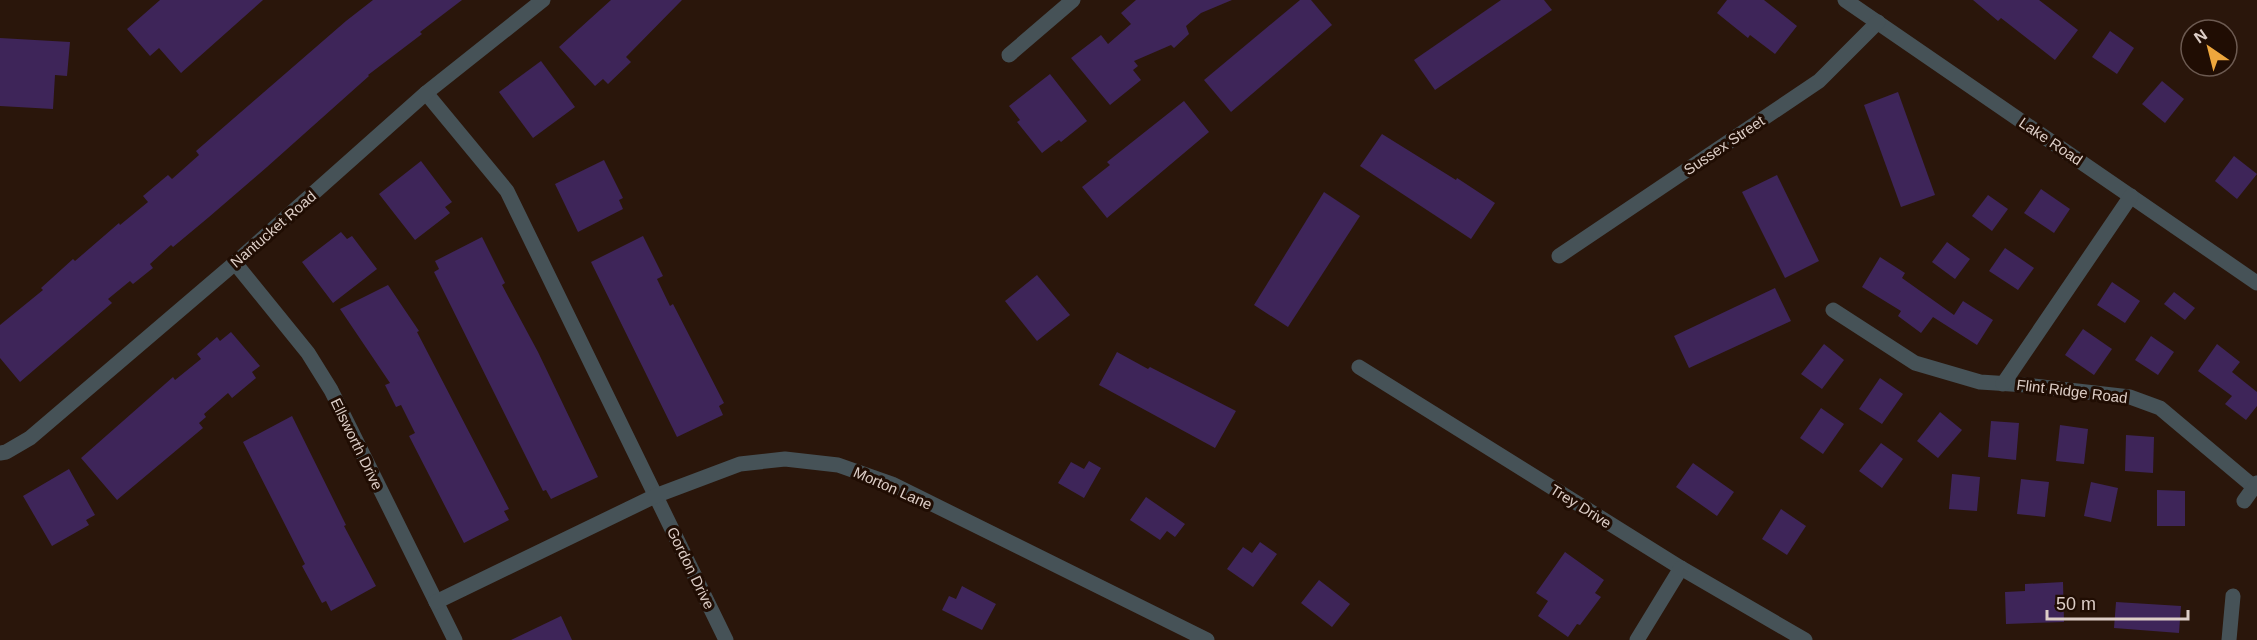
<svg xmlns="http://www.w3.org/2000/svg" width="2257" height="640" viewBox="0 0 2257 640" font-family="Helvetica,sans-serif">
	<style>
		.building { fill: #3e2559 }
		.lines { fill: none; stroke-linecap: round; stroke-linejoin: round }
		.street { stroke: #465257; stroke-width: 15 }
		.labels { text-anchor: middle; dominant-baseline: central; stroke-width: 6; stroke-linejoin: round; paint-order: stroke }
		.street-label { font-size: 15px; fill: #ddcec7; stroke: #200d03 }
	</style>
	<rect width="100%" height="100%" fill="#2a160b"/>
	<g class="building">
		<path d="M160 0H263L181 73 159 48 150 56 127 29Z"/>
		<path d="M373 0H462L420 32 422 34 368 75 369 76 267 167 209 217 173 247 171 245 150 264 153 268 133 284 130 281 108 299 112 303 20 382 0 358V325L43 290 41 288 73 259 75 261 119 223 120 225 148 202 143 196 168 175 172 179 199 155 196 151 346 21Z"/>
		<path d="M611 0H682L626 57 631 62 608 84 603 79 595 86 559 47Z"/>
		<path d="M1136 0H1232L1201 13 1186 26 1189 34 1174 48 1171 45 1134 61 1138 66 1133 70 1141 80 1110 105 1071 58 1101 35 1108 44 1131 24 1121 13Z"/>
		<path d="M1300 0H1311L1332 25 1231 112 1204 80Z"/>
		<path d="M1501 0H1544L1552 10 1435 90 1414 60Z"/>
		<path d="M1727 0H1764L1797 26 1775 54 1750 35 1748 38 1717 13Z"/>
		<path d="M1973 0H2039L2078 30 2055 60 2001 18 1998 21Z"/>
		<path d="M2110 31 2134 48 2117 74 2092 57Z"/>
		<path d="M0 38 70 42 67 76 55 75 53 109 0 106Z"/>
		<path d="M541 61 575 107 533 138 499 92Z"/>
		<path d="M1050 74 1087 121 1061 142 1059 140 1042 153 1017 122 1020 120 1009 106Z"/>
		<path d="M2162 81 2184 99 2165 123 2142 104Z"/>
		<path d="M1898 92 1935 195 1901 207 1864 105Z"/>
		<path d="M1184 101 1209 132 1107 218 1082 187 1110 165 1107 162Z"/>
		<path d="M1382 134 1456 180 1457 178 1495 203 1471 239 1360 166Z"/>
		<path d="M2234 156 2257 174 2237 199 2215 181Z"/>
		<path d="M604 160 623 198 619 200 623 209 578 232 555 184Z"/>
		<path d="M421 161 452 202 445 207 450 213 415 240 379 194Z"/>
		<path d="M1777 175 1819 261 1785 278 1742 192Z"/>
		<path d="M2041 189 2070 209 2054 233 2024 213Z"/>
		<path d="M1324 192 1360 216 1288 327 1254 305Z"/>
		<path d="M1988 195 2008 209 1992 231 1972 216Z"/>
		<path d="M341 232 347 239 352 236 377 269 333 303 302 262Z"/>
		<path d="M643 236 663 276 657 279 670 306 673 304 724 403 719 406 723 415 677 437 591 262Z"/>
		<path d="M482 237 505 283 502 285 538 352 598 477 551 499 546 490 543 491 434 272 439 269 435 261Z"/>
		<path d="M1947 242 1970 259 1955 279 1932 262Z"/>
		<path d="M2005 248 2034 268 2018 290 1989 271Z"/>
		<path d="M1880 257 1905 273 1902 278 1954 315 1963 301 1993 320 1977 345 1933 317 1921 333 1898 316 1901 311 1862 287Z"/>
		<path d="M1037 275 1070 315 1037 341 1005 301Z"/>
		<path d="M2112 282 2140 301 2125 323 2097 305Z"/>
		<path d="M388 285 419 331 417 332 509 509 504 511 509 520 464 543 409 436 415 433 401 405 396 407 385 385 390 383 340 309Z"/>
		<path d="M1775 288 1791 321 1689 368 1674 336Z"/>
		<path d="M2174 292 2195 308 2185 320 2164 304Z"/>
		<path d="M2083 329 2112 349 2094 375 2065 355Z"/>
		<path d="M231 332 260 366 252 372 256 378 232 398 228 393 204 414 206 417 199 423 203 428 117 500 81 458 173 377 175 380 201 359 197 354 217 337 220 341Z"/>
		<path d="M2151 336 2174 352 2158 375 2135 360Z"/>
		<path d="M1824 344 1844 360 1822 389 1801 374Z"/>
		<path d="M2217 344 2240 362 2232 372 2257 392V406L2246 420 2225 404 2232 396 2198 371Z"/>
		<path d="M1117 352 1148 369 1150 367 1236 411 1215 448 1099 385Z"/>
		<path d="M1880 378 1903 394 1882 424 1859 409Z"/>
		<path d="M1821 408 1844 424 1823 454 1800 438Z"/>
		<path d="M1940 412 1962 430 1938 458 1917 441Z"/>
		<path d="M292 416 346 525 344 526 376 586 331 611 326 601 322 603 302 566 305 564 243 442Z"/>
		<path d="M1991 421 2019 423 2016 460 1988 457Z"/>
		<path d="M2060 425 2088 429 2084 464 2056 461Z"/>
		<path d="M2126 435 2154 437 2153 473 2125 471Z"/>
		<path d="M1881 443 1903 459 1882 488 1859 471Z"/>
		<path d="M1089 461 1101 468 1084 498 1058 483 1071 462 1084 469Z"/>
		<path d="M1693 463 1734 492 1717 516 1676 487Z"/>
		<path d="M69 469 95 515 86 520 89 525 52 546 23 496Z"/>
		<path d="M1952 474 1980 477 1977 511 1949 509Z"/>
		<path d="M2021 479 2049 482 2045 517 2017 514Z"/>
		<path d="M2091 482 2118 488 2111 522 2084 516Z"/>
		<path d="M2157 490 2185 491V526H2157Z"/>
		<path d="M1146 497 1185 524 1175 537 1167 531 1160 540 1130 520Z"/>
		<path d="M1781 509 1806 526 1787 555 1762 539Z"/>
		<path d="M1260 542 1277 554 1253 587 1227 569 1243 547 1252 553Z"/>
		<path d="M1565 552 1604 580 1595 593 1601 597 1580 625 1577 624 1568 637 1538 616 1548 601 1536 593Z"/>
		<path d="M1319 580 1350 604 1332 627 1301 603Z"/>
		<path d="M2063 582 2064 622 2006 624 2005 592 2025 591V584Z"/>
		<path d="M962 586 996 604 982 630 942 610 949 596 956 599Z"/>
		<path d="M2116 602 2181 606 2179 633 2114 628Z"/>
		<path d="M561 616 572 640H511Z"/>
	</g>
	<g class="lines">
		<g class="street">
			<path d="M1845 0 2257 283"/>
			<path d="M1009 55 1073 0"/>
			<path d="M426 93 507 191 726 640"/>
			<path d="M1559 256 1819 81 1878 22"/>
			<path d="M235 263 308 353 331 390 455 640"/>
			<path d="M1833 310 1915 363 1980 382 2026 385 2130 397 2160 408 2254 487"/>
			<path d="M1359 367 1681 568 1805 640"/>
			<path d="M2003 384 2131 196"/>
			<path d="M0 453 6 452 30 438 235 263 426 93 543 0"/>
			<path d="M2244 501 2257 483"/>
			<path d="M436 602 655 496 740 464 785 459 838 465 892 484 1207 640"/>
			<path d="M1637 640 1681 568"/>
			<path d="M2229 640 2233 596"/>
		</g>
	</g>
	<g class="labels">
		<g class="street-label">
			<text transform="translate(2051 141) rotate(34)">Lake Road</text>
			<text transform="translate(1724 145) rotate(-34)">Sussex Street</text>
			<text transform="translate(273 229) rotate(-41)">Nantucket Road</text>
			<text transform="translate(2072 391) rotate(7)">Flint Ridge Road</text>
			<text transform="translate(357 444) rotate(64)">Ellsworth Drive</text>
			<text transform="translate(893 488) rotate(24)">Morton Lane</text>
			<text transform="translate(1581 506) rotate(32)">Trey Drive</text>
			<text transform="translate(691 568) rotate(64)">Gordon Drive</text>
		</g>
	</g>
	<g transform="translate(2209 48) rotate(325)"><circle r="28" fill="#200d03" stroke="#6c5a51" stroke-width="1.5"/>
	<path d="M0-4.5L10 22L0 15L-10 22Z" fill="#eea73d"/>
	<text y="-9" font-size="16" font-weight="bold" text-anchor="middle" fill="#ddcec7">N</text>
	</g>
	<path d="M2047 610v9h141v-9" fill="none" stroke="#ddcec7" stroke-width="3"/>
	<text x="2056" y="610" font-size="18" fill="#ddcec7" stroke="#200d03" stroke-width="4.5" paint-order="stroke">50 m</text>
</svg>
